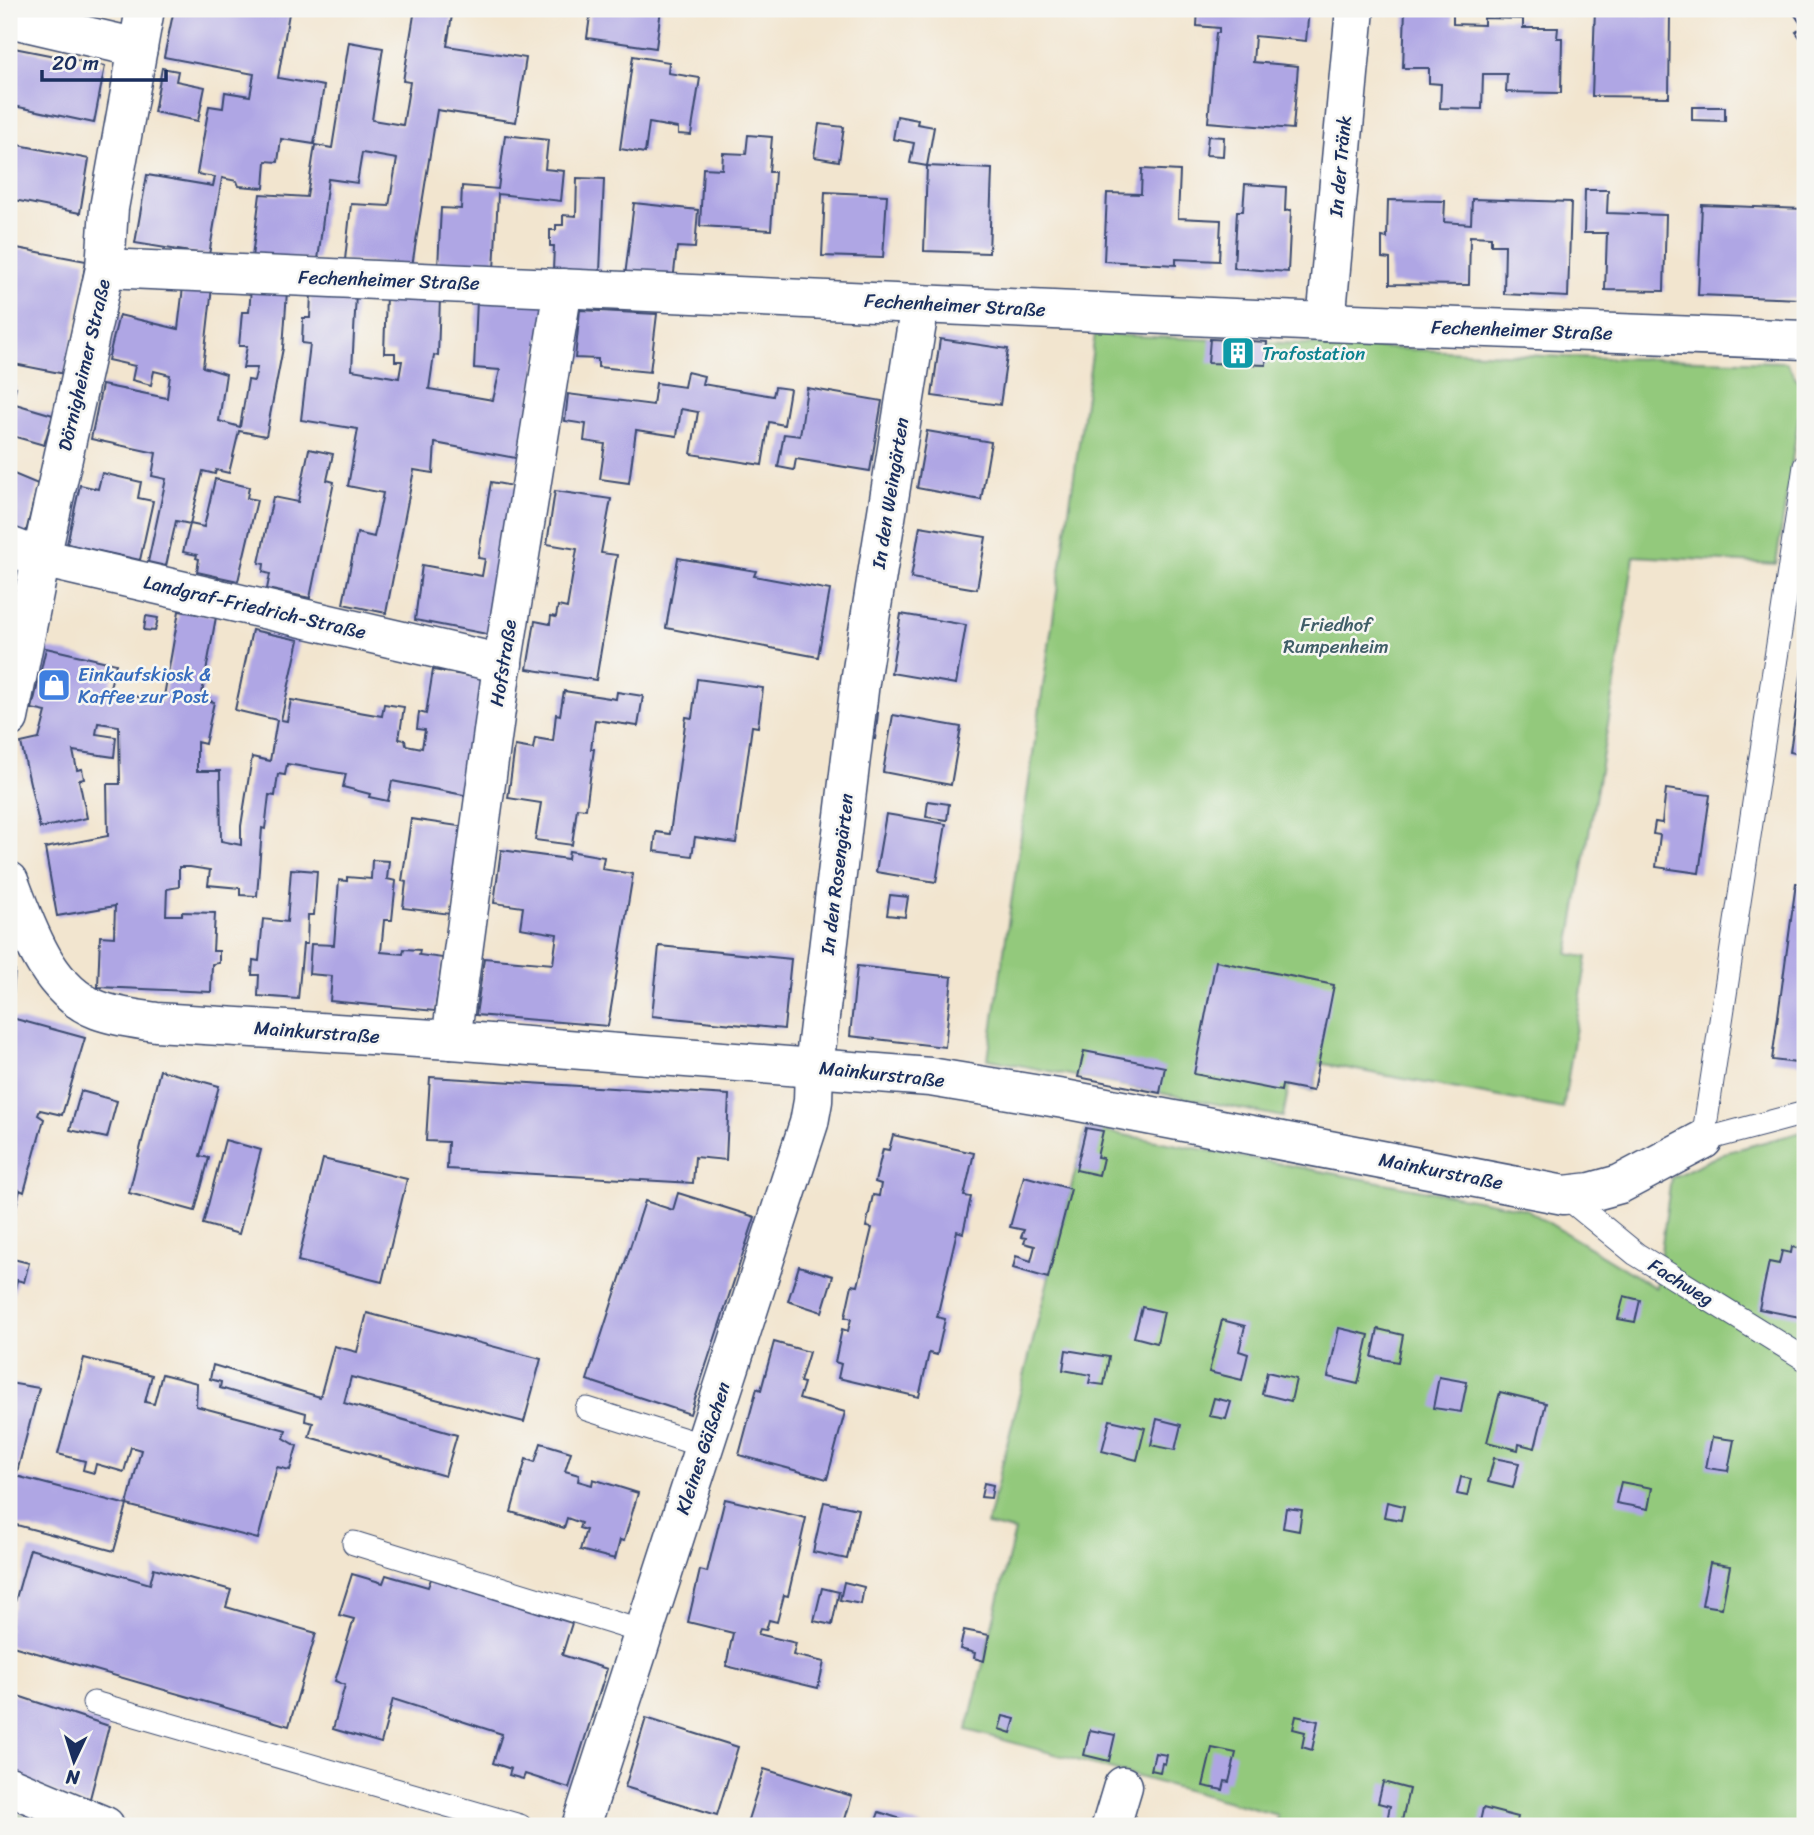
<svg xmlns="http://www.w3.org/2000/svg" width="1814" height="1835" viewBox="0 0 1814 1835" font-family="Sriracha,sans-serif">
	<style>
		.green { fill: #93c97b; stroke: #577c6c; stroke-width: 2 }
		.building { fill: #afa6e4 }
		.lines { fill: none; stroke-linecap: round; stroke-linejoin: round }
		.lane-casing { stroke: #3b4a6f; stroke-width: 25 }
		.street-casing { stroke: #3b4a6f; stroke-width: 41 }
		.lane { stroke: #fff; stroke-width: 23 }
		.street { stroke: #fff; stroke-width: 38 }
		.labels { text-anchor: middle; dominant-baseline: central; stroke-width: 5; stroke-linejoin: round; paint-order: stroke }
		.street-label { font-size: 19px; fill: #1b2f5e; stroke: #f6f6f2 }
		.culture-label { font-size: 19px; fill: #0d838f; stroke: #f6f6f2; text-anchor: start }
		.park-label { font-size: 19px; fill: #3f5d67; stroke: #f6f6f2 }
		.shop-label { font-size: 19px; fill: #366cbe; stroke: #f6f6f2; text-anchor: start }
	</style>
	<rect width="100%" height="100%" fill="#f6f6f2"/>
	<filter id="ink" filterUnits="userSpaceOnUse"><feTurbulence type="fractalNoise" baseFrequency=".0143" numOctaves="2"/><feDisplacementMap in="SourceGraphic" scale="14" xChannelSelector="R" yChannelSelector="G"/><feConvolveMatrix kernelMatrix="1 2 1 2 8 2 1 2 1" color-interpolation-filters="sRGB"/></filter>
	<filter id="wash" filterUnits="userSpaceOnUse"><feTurbulence type="fractalNoise" baseFrequency=".00686" numOctaves="4" result="noise"/><feDisplacementMap in="SourceGraphic" scale="28" xChannelSelector="R" yChannelSelector="G"/><feGaussianBlur stdDeviation="1.57" result="paint"/><feColorMatrix in="noise" values="0 0 0 0 0 0 0 0 0 0 0 0 0 0 0 0 0 1.4 0 .05"/><feComposite in="paint" operator="in"/></filter>
	<g filter="url(#wash)">
		<rect width="100%" height="100%" fill="#f2e5cf"/>
		<g class="green">
			<path d="M1095 334 1566 357 1786 362 1803 389 1776 564 1634 556 1615 684 1568 954 1587 957 1563 1109 1319 1063 1313 1091 1289 1086 1283 1117 988 1059Z"/>
			<path d="M1086 1128 1526 1209 1656 1288 1671 1178 1724 1153 1805 1131V1826H1275L1277 1815 967 1730 1015 1531 987 1525Z"/>
			<path d="M9 1810 48 1826H9Z"/>
		</g>
		<g id="blocks">
			<g class="building">
				<path d="M174 9H268L289 13 278 78 324 86 314 144 281 139 278 162 266 161 264 188 239 186 237 181 222 178 209 255 135 243 147 175 213 186 215 177 197 174 209 106 223 108 225 92 250 96 254 74 164 57Z"/>
				<path d="M415 9H453L447 46 526 58 516 122 437 110 412 266 345 260 351 204 389 206 397 159 362 153 357 183 328 179 318 260 252 257 260 194 307 197 315 145 332 148 349 42 383 48 372 120 403 125 410 82 403 81Z"/>
				<path d="M591 9H661L656 48 587 38Z"/>
				<path d="M1198 9H1309L1306 41 1255 36 1253 62 1298 66 1293 129 1208 122 1216 33H1219V28L1197 26Z"/>
				<path d="M1405 9H1453V24L1484 25V18L1523 19V28H1558L1557 38H1562L1561 93 1506 92 1507 74H1483L1482 109 1440 108 1441 84 1429 83V68H1403Z"/>
				<path d="M1595 9H1644L1643 15H1670L1669 97 1592 96Z"/>
				<path d="M1791 9H1805V44L1796 32 1803 27Z"/>
				<path d="M9 47 105 66 94 123 9 105Z"/>
				<path d="M633 56 669 62 668 73 700 78 691 135 678 134V128L649 123 645 153 620 149Z"/>
				<path d="M162 68 178 71 176 81 205 87 198 121 154 112Z"/>
				<path d="M1692 107H1725V121L1692 120Z"/>
				<path d="M897 116 918 120 917 124 934 127 927 166 910 163 914 143 893 139Z"/>
				<path d="M819 124 844 127 839 161 814 157Z"/>
				<path d="M505 135 548 140 545 169 564 171 561 201 498 194 494 270 438 267 441 208 461 209 462 186 498 189Z"/>
				<path d="M748 135 772 137 769 172H775L771 230 700 226 703 168 722 169 723 153 746 154Z"/>
				<path d="M1208 136 1224 137 1223 156 1206 155Z"/>
				<path d="M9 143 89 159 80 213 9 199Z"/>
				<path d="M927 166 992 169 989 253 924 251Z"/>
				<path d="M1142 169 1180 171 1178 218 1221 220 1219 261 1176 259V265L1104 261 1107 193 1141 194Z"/>
				<path d="M577 178 604 179 600 272 553 271 554 246H550V230H556V225H563V215L576 216Z"/>
				<path d="M1245 184 1286 187 1285 211 1291 210 1288 272 1234 268 1237 211H1243Z"/>
				<path d="M1585 190H1608L1607 213 1666 215 1664 291 1605 290 1607 233H1584Z"/>
				<path d="M825 192 887 195 883 258 822 256Z"/>
				<path d="M1472 199 1571 202 1568 297 1504 294 1505 245H1491V237L1470 236 1469 285 1390 284V259L1382 258V237L1387 238 1388 200 1445 201 1444 222 1471 224Z"/>
				<path d="M634 203 698 210 695 248 677 247 673 281 625 276Z"/>
				<path d="M1702 205 1805 209V290L1799 291 1800 299 1698 295Z"/>
				<path d="M17 248 86 261 65 374 9 363V292Z"/>
				<path d="M183 287H212L203 367 226 374 219 421 240 427 248 380 254 381 257 368H243L247 346H239L242 312H249L251 289 287 291 283 348 266 436 239 431 229 473 216 470 215 474 203 471 190 524 176 521 166 566 148 562 166 479 152 476 156 453 91 439 102 385 167 398 170 375 154 371 151 385 132 380 135 366 108 360 119 315 178 329Z"/>
				<path d="M311 292 356 294 352 370 399 378 402 361H395V353H384L386 295 440 297 438 356 434 355 429 389 493 400 500 370 474 368 477 300 546 302 521 459 435 443 433 473 414 470 386 613 343 604 357 533 374 537 383 493 348 486 358 429 301 420 310 344 302 343 303 318H310Z"/>
				<path d="M580 310 657 314 650 372 598 367V359L575 358Z"/>
				<path d="M940 339 1008 349 1000 405 932 396Z"/>
				<path d="M1210 339 1267 342 1266 365 1208 363Z"/>
				<path d="M687 372 704 376 702 384 738 390 773 396 775 387 790 389 784 425 769 422 762 465 691 454 698 412 681 409 677 436 636 430 629 483 600 479 605 444 584 441 586 424 565 421 568 394 653 405 656 383 684 387Z"/>
				<path d="M9 385 16 387 12 403 53 415 44 445 9 435Z"/>
				<path d="M807 388 882 401 870 471 796 459 794 470 778 467 784 434 800 436Z"/>
				<path d="M927 431 991 442 981 500 917 488Z"/>
				<path d="M309 449 333 454 327 480 334 482 310 598 267 589 270 574 263 572 264 564 259 563 273 497 298 502Z"/>
				<path d="M9 472 38 484 25 536 9 529Z"/>
				<path d="M102 473 141 482 138 498 153 501 140 560 67 544 80 485 98 489Z"/>
				<path d="M215 479 249 487 247 498 257 500 238 581 197 572 199 559 196 558 197 555 183 552 190 524 204 527Z"/>
				<path d="M491 482 518 487 492 635 415 620 422 565 482 576 485 559 478 558Z"/>
				<path d="M555 491 611 499 601 553 617 555 596 680 527 669 535 621 550 624 551 616 556 617 558 606 567 608 577 549 547 544Z"/>
				<path d="M920 526 986 537 977 589 911 578Z"/>
				<path d="M678 558 756 571 754 576 830 590 818 657 666 628Z"/>
				<path d="M9 569 18 573 10 608 9 607Z"/>
				<path d="M179 611 216 617 201 699 214 702 205 744 197 742V771H220L221 841 241 845V826L252 757 270 761 277 720 235 710 252 630 299 640 281 720 287 721 291 700 382 716 384 704 404 707 399 739 405 740 406 745 422 748 425 730 417 729 419 712 426 714 433 670 487 679 469 796 392 781 388 801 369 797 370 794 343 787 346 774 287 764 285 775 278 774 275 796 269 795 265 829 262 828 257 896 240 895V888L208 885 210 870 190 867H179V887L167 889 166 915H182V912L215 913 213 951H219V963L212 964 211 992 98 987 100 936 114 937 115 906 57 916 45 848 108 836 107 784H120L119 726 98 723 96 734 116 737 114 757 73 751 77 770 82 769 84 779 79 780 87 818 40 828 21 743 39 739 46 712 32 709 46 648 116 664 109 691 163 702Z"/>
				<path d="M901 614 966 625 956 684 891 673Z"/>
				<path d="M146 616 158 618 155 631 144 630Z"/>
				<path d="M1804 654H1805V755L1790 752Z"/>
				<path d="M697 679 763 688 758 727 752 726 736 843 695 837 692 856 654 851 656 832 670 834 686 717 692 718Z"/>
				<path d="M564 691 616 699 617 692 643 696 638 726 595 720 591 749H594L586 809 577 808 572 845 535 840 541 803 508 798 515 746 533 749 535 738 553 741 556 714 560 715Z"/>
				<path d="M864 712 878 713 875 739 861 737Z"/>
				<path d="M893 715 961 727 951 785 883 772Z"/>
				<path d="M1666 789 1710 795 1699 873 1656 867 1660 835 1653 834 1655 822 1662 823Z"/>
				<path d="M928 801 949 804 947 820 926 817Z"/>
				<path d="M886 814 946 824 936 882 876 872Z"/>
				<path d="M411 819 465 827 450 914 403 908 406 882 402 881Z"/>
				<path d="M501 850 568 859 569 851 604 857 602 869 633 874 608 1026 476 1015 484 958 553 964 557 934 520 928 523 907 494 903Z"/>
				<path d="M372 860 389 861 387 879 396 881 392 920H384L381 952 403 954 404 949 420 950 419 955 443 958 435 1011 330 1001 332 976 309 974 311 944 334 945 339 880 347 881V877L371 879Z"/>
				<path d="M291 869 317 871 314 915H308L307 944H303L298 999 258 996 259 975H252L253 960 259 961 263 919 287 922Z"/>
				<path d="M1796 883 1805 884V1064L1772 1060Z"/>
				<path d="M890 895 908 897 905 917 887 915Z"/>
				<path d="M659 946 791 959 784 1029 652 1016Z"/>
				<path d="M9 949 13 957 11 971H15L13 994H9Z"/>
				<path d="M1216 961 1334 985 1313 1091 1282 1085 1281 1091 1194 1074Z"/>
				<path d="M857 966 952 977 945 1047 850 1036Z"/>
				<path d="M12 1018 85 1038 62 1115 40 1110 38 1115 44 1119 24 1192 20 1190 10 1233 9 1031Z"/>
				<path d="M1084 1051 1165 1067 1160 1093 1078 1077Z"/>
				<path d="M160 1070 219 1086 200 1156 209 1158 195 1211 129 1193Z"/>
				<path d="M430 1077 729 1095 726 1160 695 1157 693 1183 447 1169 448 1142 426 1141Z"/>
				<path d="M81 1091 117 1101 107 1138 70 1130Z"/>
				<path d="M1086 1128 1103 1131 1097 1157 1103 1158 1099 1175 1076 1170Z"/>
				<path d="M893 1135 974 1153 964 1196 971 1197 963 1233 957 1231 937 1317 945 1319 937 1355 929 1353 919 1397 838 1378 841 1364 835 1362 842 1329 848 1331 851 1319 845 1317 852 1285 858 1286 872 1228 866 1227 873 1195 879 1196 881 1184 875 1182 883 1149 889 1150Z"/>
				<path d="M225 1140 261 1150 239 1234 203 1224Z"/>
				<path d="M323 1159 407 1179 382 1282 298 1261Z"/>
				<path d="M1024 1176 1071 1189 1048 1278 1013 1268 1016 1256 1031 1261 1035 1246 1024 1243 1026 1238 1021 1237 1024 1230 1010 1227Z"/>
				<path d="M678 1193 755 1217 690 1414 587 1380 645 1201 673 1210Z"/>
				<path d="M1792 1247 1805 1250V1290L1800 1317 1759 1309 1769 1262 1779 1264 1782 1251 1791 1253Z"/>
				<path d="M9 1258 29 1263 24 1282 17 1280 10 1309Z"/>
				<path d="M799 1266 833 1276 822 1312 788 1301Z"/>
				<path d="M1624 1296 1640 1300 1635 1322 1618 1319Z"/>
				<path d="M1142 1307 1164 1312 1157 1343 1134 1337Z"/>
				<path d="M367 1313 541 1359 524 1422 351 1377 344 1403 457 1435 445 1476 309 1437 313 1423 305 1421 306 1413 220 1388 221 1382 210 1379 213 1365 320 1397 334 1346 357 1352Z"/>
				<path d="M1222 1320 1245 1326 1239 1351 1248 1354 1242 1380 1209 1372Z"/>
				<path d="M1339 1328 1369 1335 1358 1384 1328 1377Z"/>
				<path d="M1378 1329 1403 1335 1398 1362 1372 1357Z"/>
				<path d="M774 1342 809 1352 800 1382 804 1383 799 1399 845 1412 827 1479 739 1455 757 1388 761 1390Z"/>
				<path d="M1066 1350 1109 1357 1104 1385 1089 1383 1091 1375 1063 1370Z"/>
				<path d="M84 1358 152 1375 145 1402 154 1404 162 1374 197 1383 196 1406 286 1430 284 1438 297 1446 290 1470 277 1467 258 1539 127 1505 141 1450 131 1447 124 1472 96 1464 94 1473 83 1470 85 1461 58 1454Z"/>
				<path d="M1267 1372 1296 1379 1291 1401 1262 1394Z"/>
				<path d="M1439 1377 1467 1382 1461 1412 1433 1408Z"/>
				<path d="M9 1383 39 1388 16 1476 127 1505 114 1551 9 1523Z"/>
				<path d="M1500 1392 1546 1403 1535 1448 1519 1444 1518 1450 1487 1442Z"/>
				<path d="M1214 1398 1231 1402 1226 1419 1209 1416Z"/>
				<path d="M1157 1419 1181 1425 1175 1450 1151 1445Z"/>
				<path d="M1110 1420 1145 1428 1137 1460 1102 1451Z"/>
				<path d="M1712 1437 1734 1440 1728 1471 1706 1468Z"/>
				<path d="M541 1443 571 1452 565 1471 579 1475 578 1481 592 1485 593 1479 638 1493 624 1541 620 1540 615 1559 580 1550 586 1530 579 1528 581 1523 567 1518 564 1528 511 1512 526 1459 535 1462Z"/>
				<path d="M1494 1458 1519 1463 1513 1488 1488 1482Z"/>
				<path d="M1461 1477 1471 1479 1467 1496 1457 1494Z"/>
				<path d="M1621 1482 1652 1488 1648 1509 1616 1503Z"/>
				<path d="M984 1483 993 1485 991 1498 981 1497Z"/>
				<path d="M725 1499 806 1518 788 1596 784 1595 777 1622 769 1620 766 1630 760 1629 758 1634 796 1643 793 1655 824 1662 818 1688 726 1666 733 1633 688 1622 700 1570 707 1572Z"/>
				<path d="M824 1502 858 1509 847 1559 813 1552Z"/>
				<path d="M1387 1502 1404 1506 1401 1520 1384 1517Z"/>
				<path d="M1286 1508 1302 1510 1299 1531 1283 1528Z"/>
				<path d="M30 1549 150 1584 154 1568 231 1590 226 1607 316 1633 289 1726 9 1645V1623Z"/>
				<path d="M1710 1563 1730 1566 1722 1608 1702 1605Z"/>
				<path d="M352 1574 383 1583 386 1575 428 1587 431 1579 572 1623 562 1655 607 1669 569 1788 525 1774 523 1779 509 1775 511 1769 493 1763 502 1734 393 1699 381 1743 333 1729 345 1685 335 1681 354 1619 339 1615Z"/>
				<path d="M844 1582 864 1587 861 1604 840 1600Z"/>
				<path d="M822 1588 839 1592 832 1625 814 1621Z"/>
				<path d="M964 1630 989 1635 984 1661 974 1658 975 1653 960 1649Z"/>
				<path d="M9 1693 109 1726 88 1806 9 1774Z"/>
				<path d="M1003 1716 1015 1719 1011 1733 999 1729Z"/>
				<path d="M1296 1716 1318 1721 1312 1750 1302 1747 1305 1732 1293 1729Z"/>
				<path d="M646 1718 738 1747 717 1815 625 1787Z"/>
				<path d="M1090 1730 1115 1735 1109 1761 1084 1755Z"/>
				<path d="M1212 1748 1236 1753 1229 1782 1225 1781 1223 1790 1203 1786Z"/>
				<path d="M1155 1753 1167 1755 1165 1764 1162 1763 1160 1772 1151 1770Z"/>
				<path d="M764 1769 852 1796 843 1826H746Z"/>
				<path d="M1383 1782 1409 1789 1401 1825 1387 1821 1390 1806 1378 1803Z"/>
				<path d="M1483 1808 1518 1817 1516 1826H1479Z"/>
				<path d="M879 1812 923 1826H874Z"/>
			</g>
		</g>
	</g>
	<g filter="url(#ink)">
		<use href="#blocks" fill-opacity="0" stroke="#3b4a6f" stroke-width="2"/>
		<g class="lines">
			<defs>
				<g id="lane">
					<path d="M1805 466 1703 1140 1805 1113"/>
					<path d="M1564 1195 1636 1254 1805 1359"/>
					<path d="M587 1409 704 1446"/>
					<path d="M354 1543 643 1632"/>
					<path d="M94 1703 520 1826"/>
				</g>
				<g id="street">
					<path d="M9 18 138 48"/>
					<path d="M105 268 1326 322 1805 340"/>
					<path d="M1326 322 1355 9"/>
					<path d="M9 546 41 558 503 664"/>
					<path d="M9 718 41 558 105 268 109 208 145 9"/>
					<path d="M9 881C27 927 47 991 98 1010 116 1017 137 1019 156 1022L451 1040 930 1077 1064 1099 1564 1195 1591 1192 1620 1184 1703 1140"/>
					<path d="M451 1040 501 673 563 288"/>
					<path d="M9 1786 105 1826"/>
					<path d="M581 1826 809 1123 813 1101 814 1067 860 682 920 304"/>
					<path d="M1111 1826 1123 1786"/>
				</g>
			</defs>
			<use href="#lane" class="lane-casing"/>
			<use href="#street" class="street-casing"/>
			<use href="#lane" class="lane"/>
			<use href="#street" class="street"/>
		</g>
	</g>
	<defs>
		<symbol id="building-square" viewBox="-11 -11 22 22"><rect x="-9" y="-9" width="18" height="18" rx="4" fill="#0f9aa8" stroke="#f6f6f2"/><path d="M-4-6H4V6H1V3H-1V6H-4ZM-2.5-4.3h1.7v1.8h-1.7ZM.8-4.3h1.7v1.8H.8ZM-2.5-1h1.7V.8h-1.7ZM.8-1h1.7V.8H.8Z" fill="#fff"/></symbol>
		<symbol id="shop-square" viewBox="-11 -11 22 22"><rect x="-9" y="-9" width="18" height="18" rx="4" fill="#3f7fe0" stroke="#f6f6f2"/><path d="M-5-2.5h2.3a2.7 3.5 0 0 1 5.4 0H5L5.5 6h-11ZM-1.5-2.5h3a1.5 2.3 0 0 0-3 0Z" fill="#fff"/></symbol>
	</defs>
	<g fill-rule="evenodd">
		<use href="#building-square" x="1219" y="334" width="38" height="38"/>
		<use href="#shop-square" x="35" y="666" width="38" height="38"/>
	</g>
	<g class="labels">
		<g class="street-label">
			<text transform="translate(1340 166) rotate(-85)">In der Tränk</text>
			<text transform="translate(389 280) rotate(2)">Fechenheimer Straße</text>
			<text transform="translate(955 305) rotate(3)">Fechenheimer Straße</text>
			<text transform="translate(1522 330) rotate(2)">Fechenheimer Straße</text>
			<text transform="translate(84 365) rotate(-77)">Dörnigheimer Straße</text>
			<text transform="translate(890 493) rotate(-81)">In den Weingärten</text>
			<text transform="translate(255 607) rotate(13)">Landgraf-Friedrich-Straße</text>
			<text transform="translate(503 663) rotate(-81)">Hofstraße</text>
			<text transform="translate(837 874) rotate(-83)">In den Rosengärten</text>
			<text transform="translate(317 1032) rotate(4)">Mainkurstraße</text>
			<text transform="translate(882 1074) rotate(6)">Mainkurstraße</text>
			<text transform="translate(1441 1171) rotate(11)">Mainkurstraße</text>
			<text transform="translate(1681 1282) rotate(32)">Fachweg</text>
			<text transform="translate(703 1448) rotate(-72)">Kleines Gäßchen</text>
		</g>
		<g class="culture-label">
			<text x="1262" y="353">Trafostation</text>
		</g>
		<g class="park-label">
			<text x="1336" y="624">Friedhof<tspan x="1336" dy="22">Rumpenheim</tspan></text>
		</g>
		<g class="shop-label">
			<text x="78" y="674">Einkaufskiosk &amp;<tspan x="78" dy="22">Kaffee zur Post</tspan></text>
		</g>
	</g>
	<rect width="1814" height="1835" fill="none" stroke="#f6f6f2" stroke-width="35"/>
	<g transform="translate(74 1761) rotate(184)" stroke="#f6f6f2" stroke-width="5" paint-order="stroke">
	<path d="M0-5L12 26L0 18L-12 26Z" fill="#1b2f5e"/>
	<text y="-10" font-size="19" font-weight="bold" text-anchor="middle" fill="#1b2f5e">N</text>
	</g>
	<path d="M42 70v10h124v-10" fill="none" stroke="#1b2f5e" stroke-width="3.5"/>
	<text x="52" y="70" font-size="21" fill="#1b2f5e" stroke="#f6f6f2" stroke-width="5" paint-order="stroke">20 m</text>
</svg>
